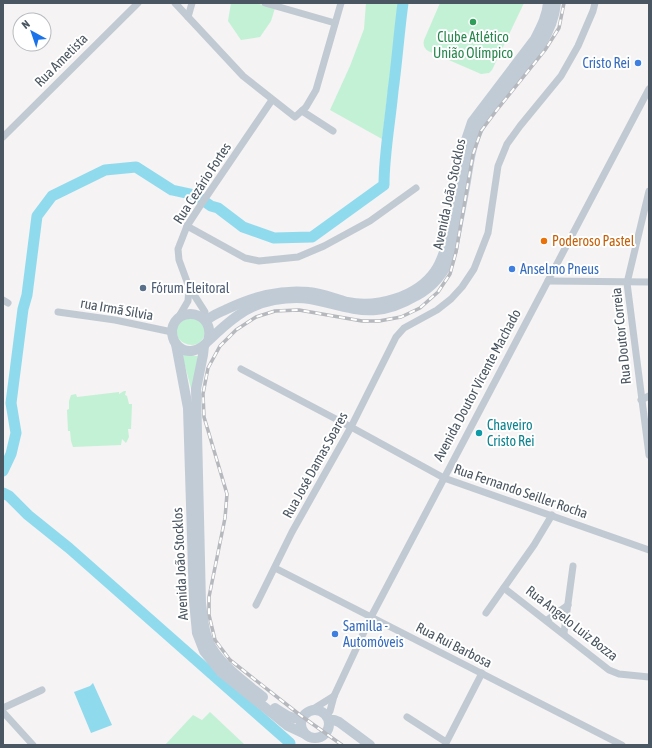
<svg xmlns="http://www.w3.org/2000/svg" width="652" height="748" viewBox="0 0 652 748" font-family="'Asap Condensed',sans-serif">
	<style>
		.green { fill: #c3f1d5 }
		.water { fill: #90daee }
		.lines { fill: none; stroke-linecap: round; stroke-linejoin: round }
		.river { stroke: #90daee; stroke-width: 11 }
		.street { stroke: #c1cad2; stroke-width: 7 }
		.secondary { stroke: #c1cbd6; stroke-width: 10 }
		.rail-casing { stroke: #b5b8bd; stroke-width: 3.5 }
		.rail { stroke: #fff; stroke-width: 2; stroke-dasharray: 6; stroke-linecap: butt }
		.leisure-dot { fill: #2e9e5b; stroke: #fff; stroke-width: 1.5 }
		.shop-dot { fill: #3f7fe0; stroke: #fff; stroke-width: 1.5 }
		.food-dot { fill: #e8710a; stroke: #fff; stroke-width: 1.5 }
		.service-dot { fill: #5c6f8a; stroke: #fff; stroke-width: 1.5 }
		.culture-dot { fill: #0f9aa8; stroke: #fff; stroke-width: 1.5 }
		.labels { text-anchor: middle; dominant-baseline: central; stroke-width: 4; stroke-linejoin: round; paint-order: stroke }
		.leisure-label { font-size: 14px; fill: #27864d; stroke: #fff }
		.street-label { font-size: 14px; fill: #4a5661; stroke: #fff }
		.shop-label { font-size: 14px; fill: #366cbe; stroke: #fff; text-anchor: start }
		.food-label { font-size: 14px; fill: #c56008; stroke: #fff; text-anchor: start }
		.service-label { font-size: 14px; fill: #4e5e75; stroke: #fff; text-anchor: start }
		.culture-label { font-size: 14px; fill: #0d838f; stroke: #fff; text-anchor: start }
	</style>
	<rect width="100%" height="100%" fill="#f5f3f3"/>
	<g class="green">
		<path d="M231 3H255L275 8 271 21 260 37 241 40 228 21Z"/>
		<path d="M366 3H399L382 139 330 110 350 66 364 29Z"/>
		<path d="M440 3H524L492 70 489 73 481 74 428 51C424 48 423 45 424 40Z"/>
		<path d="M195 317 205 326C205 329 205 333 204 336 200 349 184 346 178 338L176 328 181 319Z"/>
		<path d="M181 351 193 356H198L192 392Z"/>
		<path d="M124 391H126L125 395 127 396 129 404H132L131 429H128L129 437 126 443 122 439 121 445 73 447 71 441 70 431H68L67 410 69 409V401L71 395 76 394 77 397 119 392V394Z"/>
		<path d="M210 712 245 745H165L193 715 202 720Z"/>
	</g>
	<path class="water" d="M93 683 112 725 91 733 74 692 90 686Z"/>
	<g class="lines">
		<g class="river">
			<path d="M3 471 11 454 16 433 11 403 23 309 27 295 37 216 52 196 105 170 136 167 172 190 195 195 211 206 218 208 243 227 274 238 312 237 384 185C384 154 390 123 393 91 397 62 399 32 403 3"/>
			<path d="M3 493 9 496 28 515 69 548 290 743"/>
		</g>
		<g class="street">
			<path d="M175 3 243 76 295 117 306 107 316 90 341 3"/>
			<path d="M265 3 335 23"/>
			<path d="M188 17 192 3"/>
			<path d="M302 111 333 131"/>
			<path d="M3 137 138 3"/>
			<path d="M649 191 627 283 649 455"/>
			<path d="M187 226 245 258 259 261 298 257 324 246 370 221 416 188"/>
			<path d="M548 281 649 282"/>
			<path d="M3 300 8 303"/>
			<path d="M58 312 115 320 172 332"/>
			<path d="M178 318 188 301 189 289"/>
			<path d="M205 320V312L189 287 179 260 178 249 187 226 200 206 272 100"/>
			<path d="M241 369 351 427 444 478 649 550"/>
			<path d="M641 400 649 396"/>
			<path d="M275 568 622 745"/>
			<path d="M504 588 609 670 619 674 649 677"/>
			<path d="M256 605 292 532 351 427 396 337 404 328 437 310 451 299 462 287 474 269 488 233 498 166 507 144 520 126 561 76 578 46 593 11 595 3"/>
			<path d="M486 613 534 545 552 515"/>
			<path d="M547 620 568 605"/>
			<path d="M564 633 573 566"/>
			<path d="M3 708 42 690"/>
			<path d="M310 711 334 696"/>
			<path d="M3 712 33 745"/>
			<path d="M327 716 330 711 334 696 371 617 649 89"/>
			<path d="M407 717 446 742"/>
			<path d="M445 745 482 673"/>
		</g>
		<g class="secondary">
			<path d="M206 321C212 315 219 313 227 309 253 297 279 289 309 292 322 293 335 299 347 302 377 308 417 297 435 271 441 263 444 252 447 243L464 146 472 122 535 39C541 27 547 16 548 3"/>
			<path d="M208 341C217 311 176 304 172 330 172 335 173 340 176 344 186 356 200 351 208 341 227 323 246 305 274 300 286 298 299 297 310 299 332 303 354 312 376 310 391 309 404 303 416 296 435 286 447 269 453 250 457 227 462 204 466 181 469 161 472 140 482 123 503 84 552 50 556 3"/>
			<path d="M176 344 188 408 194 601 197 633 204 651 221 672 288 726 305 734"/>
			<path d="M204 346 203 355 196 389 201 603C203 618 204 635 212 648 222 666 247 684 263 697"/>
			<path d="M275 708C283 713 292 720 302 719"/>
			<circle cx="315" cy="724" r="14"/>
			<path d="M329 720H334L339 722 370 745"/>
		</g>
		<defs>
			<path id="rail" d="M342 745 300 715 230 660 215 640 209 615V597L225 518 227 494 204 417 203 394 208 368 220 346 236 330 256 317 275 311 299 310 362 321H379L401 317 420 308 438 292 450 274 456 252 473 154 481 131 496 111 545 50 559 28 564 3"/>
		</defs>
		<use href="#rail" class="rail-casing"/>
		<use href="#rail" class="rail"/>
	</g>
	<circle class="leisure-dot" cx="473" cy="22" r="4"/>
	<g class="shop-dot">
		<circle cx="638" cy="63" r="4"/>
		<circle cx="512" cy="269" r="4"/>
		<circle cx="335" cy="634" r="4"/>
	</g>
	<circle class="food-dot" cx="544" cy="241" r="4"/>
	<circle class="service-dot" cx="143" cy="288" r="4"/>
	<circle class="culture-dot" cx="479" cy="433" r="4"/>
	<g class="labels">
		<g class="leisure-label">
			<text x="473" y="37">Clube Atlético<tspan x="473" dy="16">União Olímpico</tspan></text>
		</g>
		<g class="street-label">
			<text transform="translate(61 60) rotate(-45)">Rua Ametista</text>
			<text transform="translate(202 183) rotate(-57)">Rua Cezário Fortes</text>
			<text transform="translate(449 194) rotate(-78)">Avenida João Stocklos</text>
			<text transform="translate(117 309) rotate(10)">rua Irmã Silvia</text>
			<text transform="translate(621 336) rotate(-96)">Rua Doutor Correia</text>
			<text transform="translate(477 385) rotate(-62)">Avenida Doutor Vicente Machado</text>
			<text transform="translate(315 465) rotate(-61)">Rua José Damas Soares</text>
			<text transform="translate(521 491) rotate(19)">Rua Fernando Seiller Rocha</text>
			<text transform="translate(180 564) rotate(-93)">Avenida João Stocklos</text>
			<text transform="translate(572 623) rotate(38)">Rua Angelo Luiz Bozza</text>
			<text transform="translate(454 645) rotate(27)">Rua Rui Barbosa</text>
		</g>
		<g class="shop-label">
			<text x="630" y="63" text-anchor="end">Cristo Rei</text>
			<text x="520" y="269">Anselmo Pneus</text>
			<text x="343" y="626">Samilla -<tspan x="343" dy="16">Automóveis</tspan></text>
		</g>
		<g class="food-label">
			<text x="552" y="241">Poderoso Pastel</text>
		</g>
		<g class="service-label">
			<text x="151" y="288">Fórum Eleitoral</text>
		</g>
		<g class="culture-label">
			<text x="487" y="425">Chaveiro<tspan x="487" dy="16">Cristo Rei</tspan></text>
		</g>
	</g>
	<rect width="652" height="748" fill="none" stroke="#4a5661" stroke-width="8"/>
	<g transform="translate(32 32) rotate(320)"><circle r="19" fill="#ffffff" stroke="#b7bbc0"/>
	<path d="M0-3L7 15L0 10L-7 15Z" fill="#1a73e8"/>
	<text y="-6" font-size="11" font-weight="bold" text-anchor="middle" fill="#4a5661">N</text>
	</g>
</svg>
